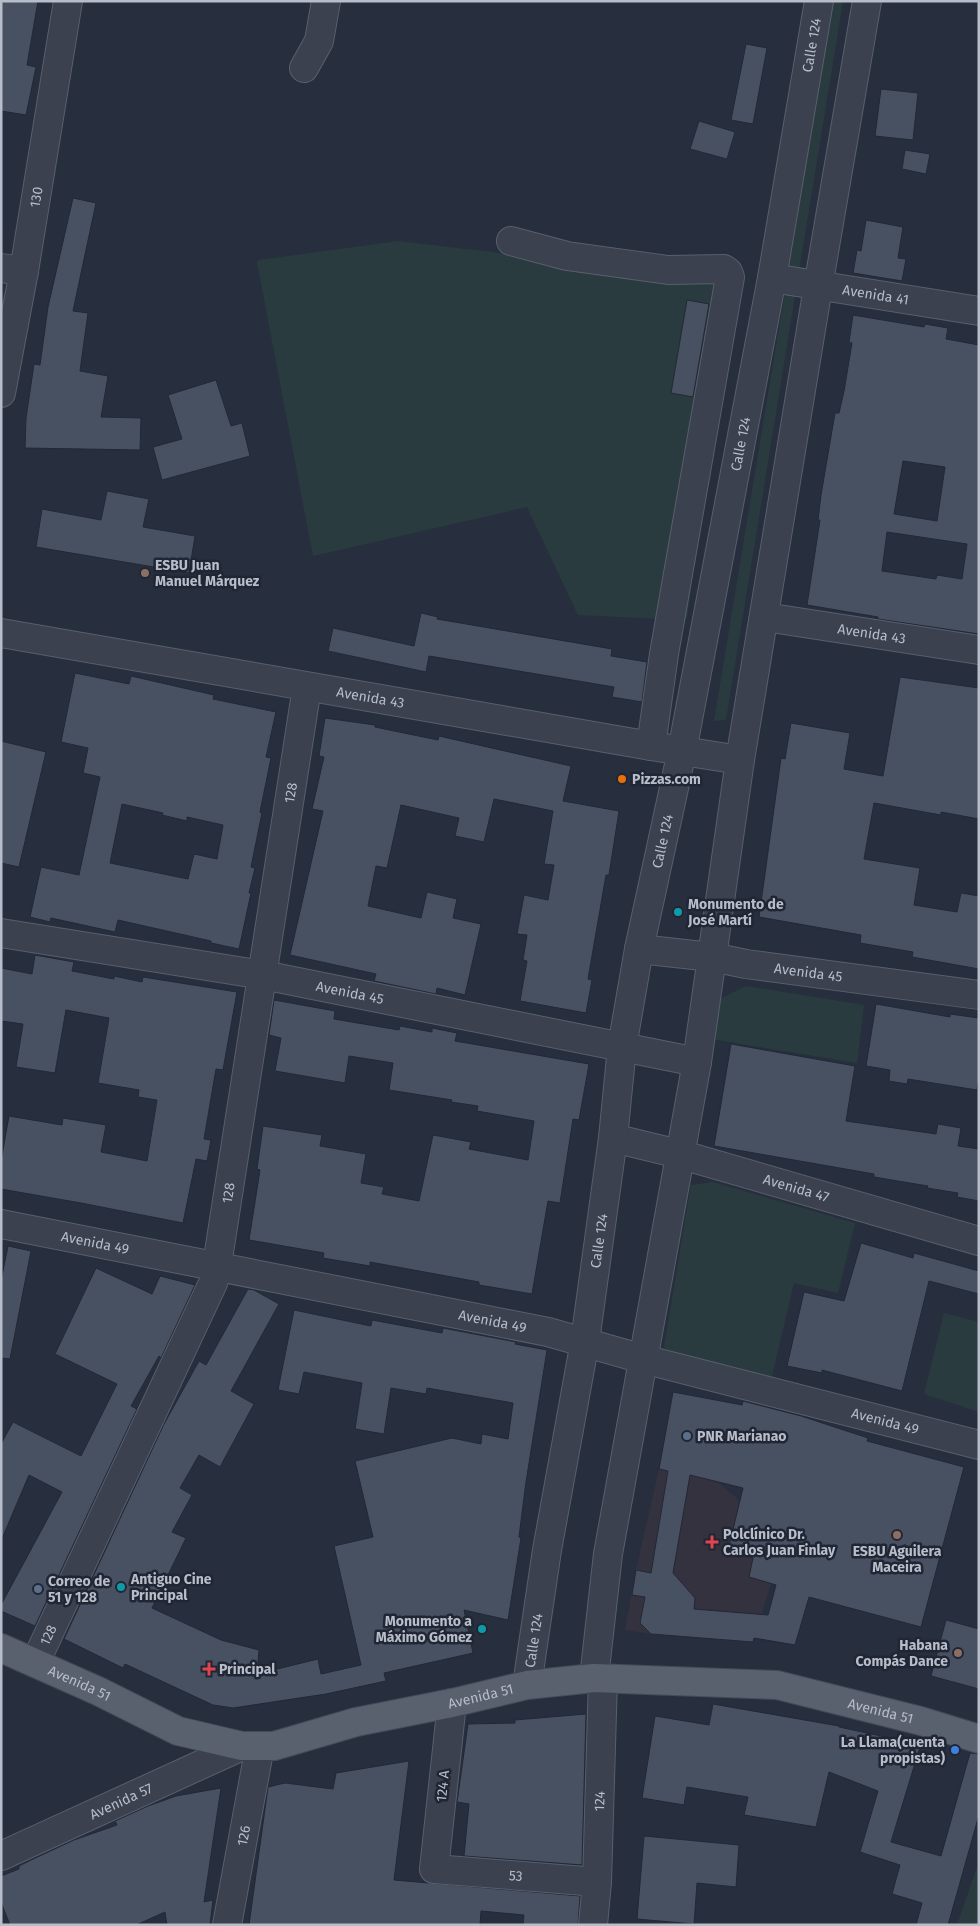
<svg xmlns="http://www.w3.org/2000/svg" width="980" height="1926" viewBox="0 0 980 1926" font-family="'Fira Sans',sans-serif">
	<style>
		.medical { fill: #353240 }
		.green { fill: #293b3f }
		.building { fill: #485162; stroke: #222836; fill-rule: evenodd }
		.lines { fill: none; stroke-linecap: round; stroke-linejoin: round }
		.minor-casing { stroke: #595f6c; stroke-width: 30 }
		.tertiary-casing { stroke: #595f6c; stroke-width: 30 }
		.primary-casing { stroke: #444a58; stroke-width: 30 }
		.minor { stroke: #3b414e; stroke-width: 28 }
		.tertiary { stroke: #3b414e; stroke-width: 28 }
		.primary { stroke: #59606e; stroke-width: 28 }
		.education-dot { fill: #8d6e63; stroke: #202634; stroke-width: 2 }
		.food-dot { fill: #e8710a; stroke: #202634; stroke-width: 2 }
		.culture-dot { fill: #0f9aa8; stroke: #202634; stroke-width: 2 }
		.service-dot { fill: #5c6f8a; stroke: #202634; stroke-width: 2 }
		.health-dot { fill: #e0444e; stroke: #202634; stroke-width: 2 }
		.shop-dot { fill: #3f7fe0; stroke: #202634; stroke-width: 2 }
		.labels { text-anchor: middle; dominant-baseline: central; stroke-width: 5; stroke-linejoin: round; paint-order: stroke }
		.street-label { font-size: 14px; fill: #b7bdc9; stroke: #202634 }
		.poi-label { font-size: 14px; font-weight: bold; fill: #b7bdc9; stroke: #202634; text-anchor: start }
	</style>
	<rect width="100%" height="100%" fill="#272f3e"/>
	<path class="medical" d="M659 1469 715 1480 740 1501 771 1583 753 1642 651 1634 625 1630 636 1570Z"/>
	<g class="green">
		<path d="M833 1H843L726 720 714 721Z"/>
		<path d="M398 241 734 281 687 618 685 620 578 615 527 507 313 556 257 262 259 260Z"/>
		<path d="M746 986 864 1005 857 1063 711 1039 719 999Z"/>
		<path d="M713 1182 855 1223 838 1293 794 1283 771 1380 672 1358 664 1347 691 1185Z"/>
		<path d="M944 1313 979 1322V1412L924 1394Z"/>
		<path d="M979 1861V1925H957Z"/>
	</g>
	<g class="building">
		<path d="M1 1H38L27 65 36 67 26 115 1 111Z"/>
		<path d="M746 44 767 48 753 124 731 120Z"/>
		<path d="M881 89 918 93 913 140 875 136Z"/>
		<path d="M699 121 735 132 727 159 690 149Z"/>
		<path d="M905 150 930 154 926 174 902 169Z"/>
		<path d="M73 198 96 203 73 311 88 313 80 371 108 376 101 417 141 418 140 450 25 448 26 418 34 364 40 365 48 307Z"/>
		<path d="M866 220 903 227 898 258 906 259 902 281 853 273 857 250 861 251Z"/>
		<path d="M687 300 709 304 693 397 671 393Z"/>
		<path d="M853 315 924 327 925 324 948 328 946 339 979 345V634L878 619V617L807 605 820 520H818L821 495 835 413H839L844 391 852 343 849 342ZM903 461 945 467 937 521 894 514ZM887 532 967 544 962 579 937 575 936 579 882 571Z"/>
		<path d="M216 380 231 426 242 423 250 456 162 480 153 447 182 439 168 395Z"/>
		<path d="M107 491 149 499 143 527 195 536 189 573 36 547 42 509 101 520Z"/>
		<path d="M421 613 438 617 437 619 612 649 611 656 647 662 642 702 612 697 614 687 429 656 426 672 328 651 333 628 414 646Z"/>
		<path d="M75 673 129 684 131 676 214 695 213 699 276 712 266 757 271 758 260 812 262 813 251 867 255 868 249 893H251L239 949 211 943V941L118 920 115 932 51 918 50 922 30 917 41 867 79 875 100 777 83 773 88 748 61 742ZM122 804 163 813 162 815 187 821V817L223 825 217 859 194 854 188 879 110 863Z"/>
		<path d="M900 677 979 688V819L941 812V815L874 803 864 859 920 868 914 905 957 912 961 893 979 896V969L912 957 913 952 860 943 861 935 759 917 781 758 785 759 791 723 850 733 844 769 883 776Z"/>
		<path d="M325 718 375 725V727L438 740 439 736 571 766 563 801 619 811 609 875H606L588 979 592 980 586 1013 520 1001 527 961 523 960 527 935 517 934 524 895 548 900 554 865 544 864 553 811 494 799 484 842 455 836 459 818 401 805 387 868 376 866 368 906 421 918 427 892 457 899 453 918 481 924 465 995 437 988 436 994 374 981 376 974 290 955 323 811 312 809 324 757 319 756Z"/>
		<path d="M1 741 46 752 19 867 1 863Z"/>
		<path d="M35 955 74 962 72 971 114 979V976L142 982 143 977 237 992 223 1070 216 1069 204 1139 211 1140 207 1161 196 1159 183 1223 81 1203 1 1189V1161L9 1116 62 1125 63 1118 106 1125 101 1152 147 1161 157 1100 138 1097 139 1090 98 1083 109 1018 66 1010 55 1073 16 1067 23 1024 1 1021V968L32 974Z"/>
		<path d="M274 1000 335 1011 334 1019 399 1030 400 1026 432 1032V1028L457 1033 455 1041 589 1064 579 1120 573 1119 560 1203 548 1201 532 1294 479 1285V1282L370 1262V1266L323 1258 324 1253 249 1240 260 1170 257 1169 263 1126 322 1135 320 1146 366 1154 361 1183 384 1187 382 1194 419 1201 433 1135 471 1142 469 1149 528 1160 534 1121 477 1111 478 1106 451 1102 452 1100 389 1090 393 1063 349 1056 345 1083 275 1071 281 1038 269 1035Z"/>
		<path d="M876 1004 950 1017V1014L979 1018V1078L977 1090 908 1079 907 1084 889 1081 890 1070 866 1066Z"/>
		<path d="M731 1044 855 1066 846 1121 936 1134 938 1124 961 1128 958 1146 979 1149V1201L957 1197 958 1193 927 1188 928 1186 874 1177V1174L714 1146Z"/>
		<path d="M861 1243 913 1258 914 1253 979 1271V1294L929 1281 902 1391 822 1370V1373L787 1366 804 1292 844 1301Z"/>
		<path d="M8 1246 31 1251 10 1359 1 1358V1281Z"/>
		<path d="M96 1268 152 1294 160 1276 195 1285 161 1358 159 1356 131 1406 137 1409 35 1626 1 1611V1605L62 1492 29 1475 1 1541V1444L13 1422 81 1456 117 1384 55 1354Z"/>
		<path d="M248 1289 254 1290 279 1304 231 1391 254 1404 220 1467 199 1455 180 1488 192 1495 172 1532 186 1538 152 1608 221 1640 259 1650 257 1674 318 1659 321 1674 361 1665 334 1546 373 1537 355 1461 452 1438 481 1444 482 1434 508 1439 513 1403 427 1388 426 1394 391 1388 384 1434 355 1429 362 1383 304 1372 299 1394 278 1390 294 1310 371 1326 372 1320 442 1333 443 1328 516 1342 515 1344 547 1350 526 1482 519 1537 521 1538 508 1620 464 1610 473 1653 384 1673 386 1681 326 1694 233 1708 213 1705 125 1664 123 1668 64 1639 164 1424 199 1361 206 1365Z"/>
		<path d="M673 1392 742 1405 743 1401 801 1416 868 1438 867 1441 964 1467 921 1627 809 1597 795 1645 754 1638 753 1642 651 1634 640 1623 645 1597 632 1595 636 1570 651 1573 668 1471 659 1469ZM690 1475 743 1488 728 1550 753 1558 749 1577 776 1585 768 1615 694 1609 695 1598 673 1573Z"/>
		<path d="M946 1620 979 1629V1689L931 1676Z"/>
		<path d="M713 1704 839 1726V1727L895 1739 920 1747 891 1842 941 1856 970 1753 979 1754V1815L948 1925H916L922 1903 892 1894 900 1865 860 1852 878 1791 829 1772 816 1827 744 1815 748 1797 687 1787 684 1805 642 1798 655 1716 709 1725Z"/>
		<path d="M586 1714 582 1865 464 1856 469 1804 457 1802 468 1724 515 1723V1720Z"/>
		<path d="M409 1761 394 1880 580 1896 578 1925H523L524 1915 481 1911 480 1925H249L268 1787 285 1783 333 1789 336 1773Z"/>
		<path d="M221 1788 204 1902 213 1900 210 1925H167L165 1912 136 1925H10L1 1902V1876L19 1869V1866L31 1860 74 1840 117 1825 115 1821 148 1806 176 1796Z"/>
		<path d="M644 1836 739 1845 736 1887 697 1883 694 1924 637 1919Z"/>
	</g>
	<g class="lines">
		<defs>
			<g id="minor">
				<path d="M304 68 319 41 326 1"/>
				<path d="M511 241 567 256 668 270 724 269 728 272 730 277 664 654 651 746"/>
				<path d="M1 268 24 271"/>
				<path id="s1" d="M772 278 979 311"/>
				<path id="s2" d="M765 617 979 650"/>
				<path id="s3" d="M1 633 651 746 740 760"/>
				<path id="s4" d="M1 933 263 975 697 1062"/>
				<path id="s5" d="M613 1138 679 1154 979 1241"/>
				<path id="s6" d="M643 1359 979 1445"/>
				<path id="s7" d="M35 1663 213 1283 217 1265 307 687"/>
				<path id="s8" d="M452 1703 434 1869 597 1882"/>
				<path id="s9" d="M593 1925 597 1882 603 1678"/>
			</g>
			<g id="tertiary">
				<path id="s10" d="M1 393 24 271 68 1"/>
				<path id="s11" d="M639 949 712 957 746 964 979 995"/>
				<path id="s12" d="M1 1224 548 1332 643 1359"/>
				<path d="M594 1678 608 1554 697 1062 740 760 818 287 867 1"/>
				<path id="s13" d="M527 1685 547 1550 585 1341 613 1138 622 1047 639 949 682 751 772 278 819 1"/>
				<path id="s14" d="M1 1856 242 1746"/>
				<path id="s15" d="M227 1925 260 1746"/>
			</g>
			<g id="primary">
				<path id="s16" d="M1 1648 98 1691 178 1731 242 1746H274L356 1722 452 1703 527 1685 594 1678 777 1685 921 1721 979 1739"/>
			</g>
		</defs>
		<use href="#minor" class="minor-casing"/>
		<use href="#tertiary" class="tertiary-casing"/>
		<use href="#primary" class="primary-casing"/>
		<use href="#minor" class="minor"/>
		<use href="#tertiary" class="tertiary"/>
		<use href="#primary" class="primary"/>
	</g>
	<g class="education-dot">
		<circle cx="145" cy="573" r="5"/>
		<circle cx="897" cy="1535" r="5"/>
		<circle cx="958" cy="1653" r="5"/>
	</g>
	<circle class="food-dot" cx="622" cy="779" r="5"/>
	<g class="culture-dot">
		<circle cx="678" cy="912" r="5"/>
		<circle cx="121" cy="1587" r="5"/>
		<circle cx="482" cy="1629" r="5"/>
	</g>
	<g class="service-dot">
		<circle cx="687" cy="1436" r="5"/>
		<circle cx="38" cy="1589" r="5"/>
	</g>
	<g class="health-dot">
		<path d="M709.5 1534.5h5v5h5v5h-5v5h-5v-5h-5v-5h5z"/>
		<path d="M206.5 1661.5h5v5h5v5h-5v5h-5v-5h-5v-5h5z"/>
	</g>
	<circle class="shop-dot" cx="955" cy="1750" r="5"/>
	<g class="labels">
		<g class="street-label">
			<text stroke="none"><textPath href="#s13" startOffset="1665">Calle 124</textPath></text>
			<text stroke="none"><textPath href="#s10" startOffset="199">130</textPath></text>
			<text stroke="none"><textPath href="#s1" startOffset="105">Avenida 41</textPath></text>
			<text stroke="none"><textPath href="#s13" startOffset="1260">Calle 124</textPath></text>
			<text stroke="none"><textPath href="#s2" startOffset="108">Avenida 43</textPath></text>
			<text stroke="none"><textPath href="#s3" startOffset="375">Avenida 43</textPath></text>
			<text stroke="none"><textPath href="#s7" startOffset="916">128</textPath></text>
			<text stroke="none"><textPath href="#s13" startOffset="855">Calle 124</textPath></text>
			<text stroke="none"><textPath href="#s11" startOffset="171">Avenida 45</textPath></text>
			<text stroke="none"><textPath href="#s4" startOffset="354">Avenida 45</textPath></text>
			<text stroke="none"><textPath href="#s5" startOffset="190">Avenida 47</textPath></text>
			<text stroke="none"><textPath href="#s7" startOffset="511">128</textPath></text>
			<text stroke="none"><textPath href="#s13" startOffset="450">Calle 124</textPath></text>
			<text stroke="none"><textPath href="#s12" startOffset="96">Avenida 49</textPath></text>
			<text stroke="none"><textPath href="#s12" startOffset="501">Avenida 49</textPath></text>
			<text stroke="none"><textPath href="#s6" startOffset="250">Avenida 49</textPath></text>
			<text stroke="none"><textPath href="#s7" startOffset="31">128</textPath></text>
			<text stroke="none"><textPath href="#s13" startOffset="45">Calle 124</textPath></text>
			<text stroke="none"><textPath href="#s16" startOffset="86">Avenida 51</textPath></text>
			<text stroke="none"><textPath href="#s16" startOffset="506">Avenida 51</textPath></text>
			<text stroke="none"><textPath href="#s16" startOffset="911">Avenida 51</textPath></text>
			<text transform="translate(443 1786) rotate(-84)">124 A</text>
			<text stroke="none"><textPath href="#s14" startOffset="132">Avenida 57</textPath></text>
			<text stroke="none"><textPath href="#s9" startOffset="124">124</textPath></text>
			<text stroke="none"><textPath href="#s15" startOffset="91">126</textPath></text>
			<text stroke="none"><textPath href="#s8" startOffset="249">53</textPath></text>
		</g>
		<g class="poi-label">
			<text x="155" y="565">ESBU Juan<tspan x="155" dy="16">Manuel Márquez</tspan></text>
			<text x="632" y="779">Pizzas.com</text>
			<text x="688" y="904">Monumento de<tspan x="688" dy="16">José Martí</tspan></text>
			<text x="697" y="1436">PNR Marianao</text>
			<text x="723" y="1534">Polclínico Dr.<tspan x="723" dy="16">Carlos Juan Finlay</tspan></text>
			<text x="897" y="1551" text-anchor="middle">ESBU Aguilera<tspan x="897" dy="16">Maceira</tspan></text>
			<text x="131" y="1579">Antiguo Cine<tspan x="131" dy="16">Principal</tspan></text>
			<text x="48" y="1581">Correo de<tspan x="48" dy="16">51 y 128</tspan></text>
			<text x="472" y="1621" text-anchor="end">Monumento a<tspan x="472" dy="16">Máximo Gómez</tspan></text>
			<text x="948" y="1645" text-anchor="end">Habana<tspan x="948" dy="16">Compás Dance</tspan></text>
			<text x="219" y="1669">Principal</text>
			<text x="945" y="1742" text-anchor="end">La Llama(cuenta<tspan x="945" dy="16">propistas)</tspan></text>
		</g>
	</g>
	<rect width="980" height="1926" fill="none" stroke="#b7bdc9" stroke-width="5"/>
</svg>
